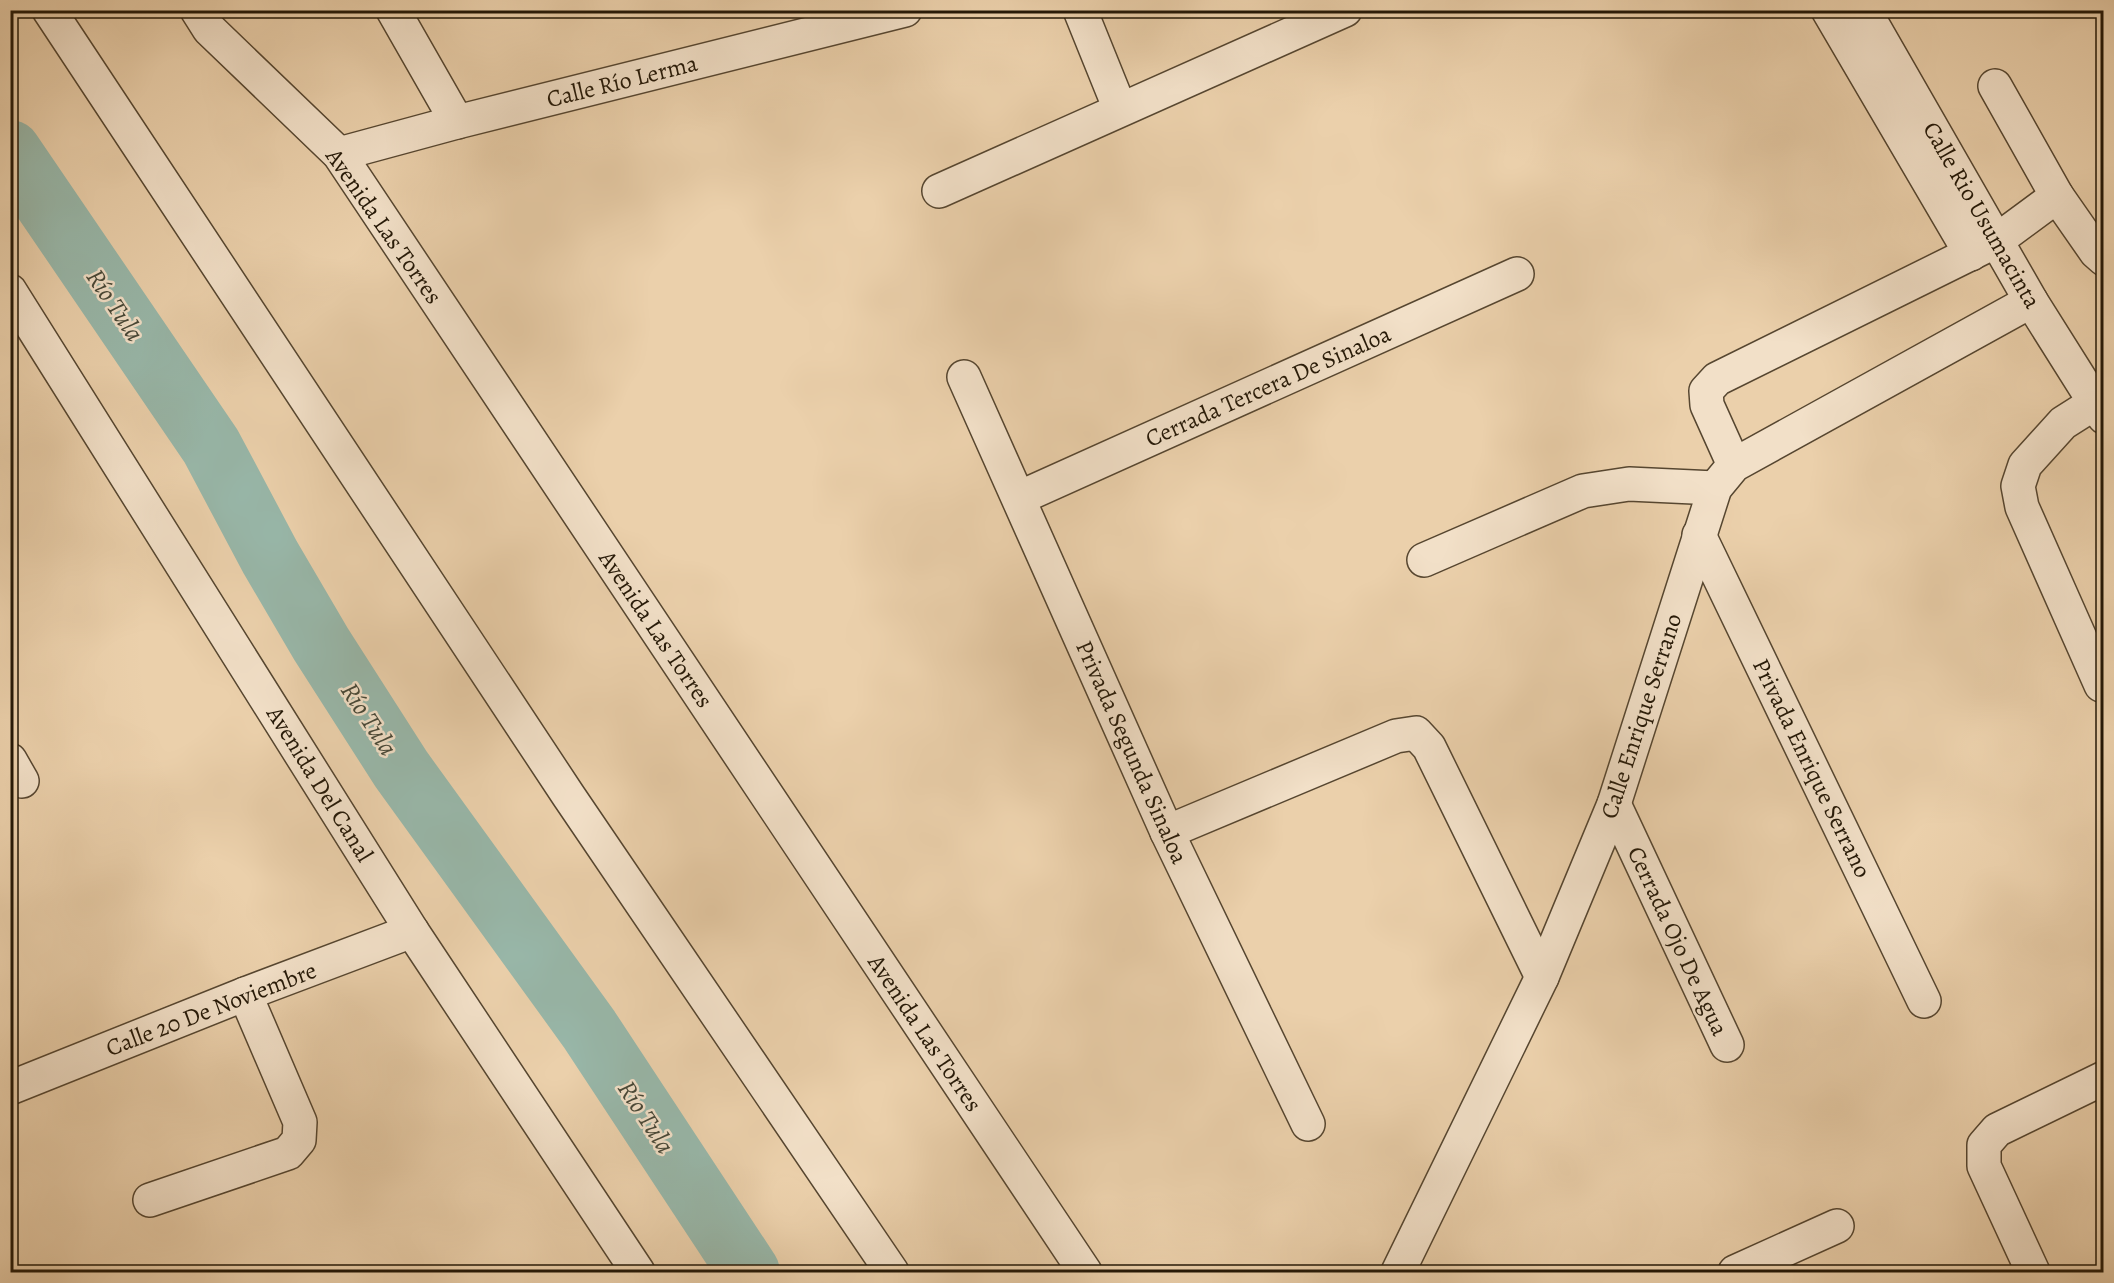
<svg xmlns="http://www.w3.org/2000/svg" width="2114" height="1283" viewBox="0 0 2114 1283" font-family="Alegreya,serif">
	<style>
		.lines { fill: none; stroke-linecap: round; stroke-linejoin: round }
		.river { stroke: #98b7a9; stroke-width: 62 }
		.minor-casing { stroke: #564630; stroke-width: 36 }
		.minor { stroke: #f2e0c8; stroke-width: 33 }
		.labels { text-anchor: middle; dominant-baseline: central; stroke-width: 5; stroke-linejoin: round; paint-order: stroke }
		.street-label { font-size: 24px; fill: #241807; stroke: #f2e0c8 }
		.water-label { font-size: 26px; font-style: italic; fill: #474838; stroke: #f2e0c8 }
	</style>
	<rect width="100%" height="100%" fill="#ebd0ab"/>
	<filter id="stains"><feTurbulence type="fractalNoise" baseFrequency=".00333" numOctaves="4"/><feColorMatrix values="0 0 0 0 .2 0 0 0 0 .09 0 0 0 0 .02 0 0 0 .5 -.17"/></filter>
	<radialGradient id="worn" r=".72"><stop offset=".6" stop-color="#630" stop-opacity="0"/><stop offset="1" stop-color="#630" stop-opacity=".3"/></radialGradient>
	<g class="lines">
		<path class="river" d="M10 151 211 446 270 557 321 644 401 769 589 1029 749 1272"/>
		<defs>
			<g id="minor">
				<path d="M49 10 568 795 892 1272"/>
				<path d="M197 10 209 29 339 154 1085 1272"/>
				<path d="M393 10 457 122"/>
				<path d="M1080 10 1120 109"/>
				<path d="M1828 10 1971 254"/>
				<path d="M1864 10 2031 301 2104 417"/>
				<path d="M1995 86 2057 196 2096 252 2104 259"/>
				<path d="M339 154 457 122 905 10"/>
				<path d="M939 191 1345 10"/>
				<path d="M10 291 412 931 638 1272"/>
				<path d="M964 377 1167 832 1308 1124"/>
				<path d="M1734 465 1707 405 1706 391 1717 379 1996 241 2057 196"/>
				<path d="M1019 498 1517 274"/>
				<path d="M1699 535 1924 1001"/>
				<path d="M1424 560 1583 491 1629 484 1715 488"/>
				<path d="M2101 685 2022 507 2018 486 2025 465 2063 423 2104 397"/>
				<path d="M10 760 22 781"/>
				<path d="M1614 804 1727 1045"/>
				<path d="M1167 832 1396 736 1416 733 1429 747 1542 977"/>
				<path d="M10 1088 245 994 412 931"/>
				<path d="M150 1200 288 1153 299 1140 300 1122 245 994"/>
				<path d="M1398 1272 1542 977 1614 804 1715 488 1734 465 2031 301"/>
				<path d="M1735 1272 1837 1226"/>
				<path d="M2033 1272 1984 1166V1145L1997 1130 2104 1078"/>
			</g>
		</defs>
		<use href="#minor" class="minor-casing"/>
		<use href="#minor" class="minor"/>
	</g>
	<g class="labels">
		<g class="street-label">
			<text transform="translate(622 81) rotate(-14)">Calle Río Lerma</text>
			<text transform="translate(1982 215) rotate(60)">Calle Rio Usumacinta</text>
			<text transform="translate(384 226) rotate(55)">Avenida Las Torres</text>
			<text transform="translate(1268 386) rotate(-24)">Cerrada Tercera De Sinaloa</text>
			<text transform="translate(656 629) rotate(56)">Avenida Las Torres</text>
			<text transform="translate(1641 716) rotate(-72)">Calle Enrique Serrano</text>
			<text transform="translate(1132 752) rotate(66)">Privada Segunda Sinaloa</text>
			<text transform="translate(1812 768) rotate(64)">Privada Enrique Serrano</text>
			<text transform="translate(320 784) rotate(58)">Avenida Del Canal</text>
			<text transform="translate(1678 941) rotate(65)">Cerrada Ojo De Agua</text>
			<text transform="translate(211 1009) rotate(-21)">Calle 20 De Noviembre</text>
			<text transform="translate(925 1033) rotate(56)">Avenida Las Torres</text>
		</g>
		<g class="water-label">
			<text transform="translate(115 305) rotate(56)">Río Tula</text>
			<text transform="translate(369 719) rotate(57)">Río Tula</text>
			<text transform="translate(646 1117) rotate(57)">Río Tula</text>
		</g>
	</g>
	<rect width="2114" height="1283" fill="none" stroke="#ebd0ab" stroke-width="36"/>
	<rect x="12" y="12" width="2090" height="1259" fill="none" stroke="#241807" stroke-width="3"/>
	<rect x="18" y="18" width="2078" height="1247" fill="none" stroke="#241807" stroke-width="1.5"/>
	<rect width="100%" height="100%" filter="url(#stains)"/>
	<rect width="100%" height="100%" fill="url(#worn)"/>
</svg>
